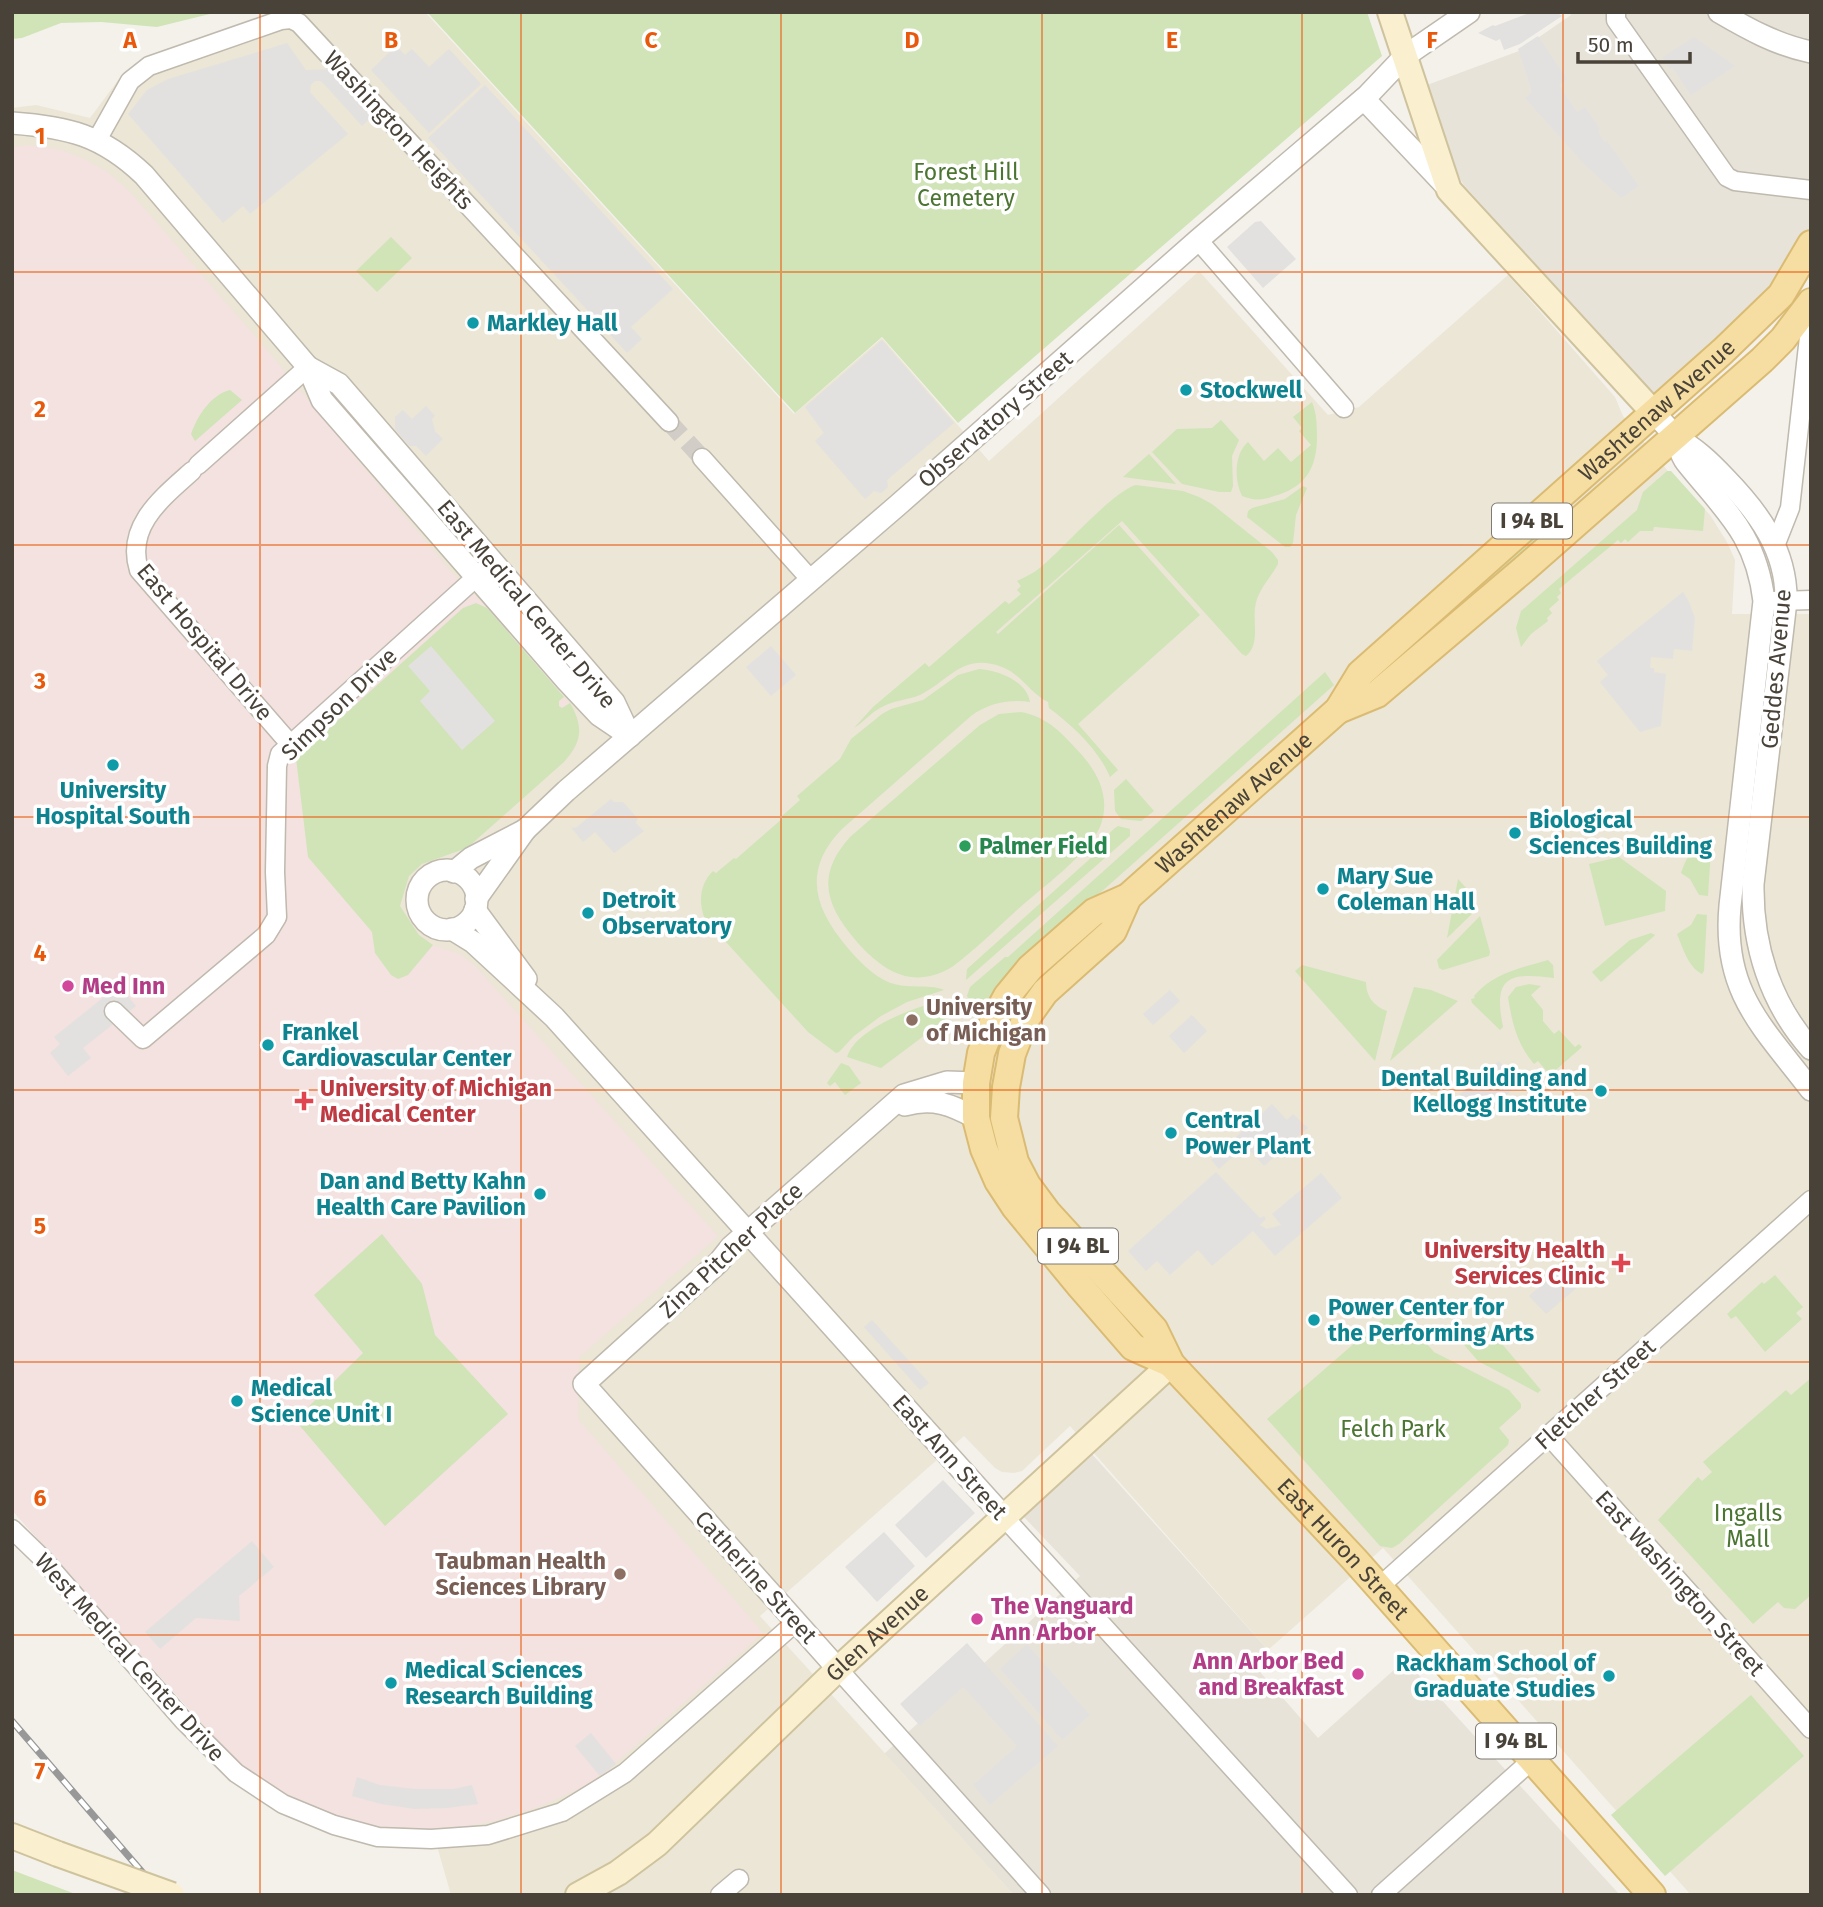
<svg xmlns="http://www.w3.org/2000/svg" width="1823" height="1907" viewBox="0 0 1823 1907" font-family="'Fira Sans',sans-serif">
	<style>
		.residential { fill: #e7e3d9 }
		.education { fill: #ece6d6 }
		.medical { fill: #f3e2e0 }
		.green { fill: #d0e4b8 }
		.parking { fill: #e3e1df }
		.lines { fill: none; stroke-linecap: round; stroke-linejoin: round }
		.minor-tunnel { stroke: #d2cec7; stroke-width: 18; stroke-dasharray: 18 9; stroke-linecap: butt }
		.minor-casing { stroke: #bfb9ae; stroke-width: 21 }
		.tertiary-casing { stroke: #bfb9ae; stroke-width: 24 }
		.secondary-casing { stroke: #cfc39e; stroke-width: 28 }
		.primary-casing { stroke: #dabb73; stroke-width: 30 }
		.minor { stroke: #fff; stroke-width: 18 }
		.tertiary { stroke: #fff; stroke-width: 21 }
		.secondary { stroke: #faf0cf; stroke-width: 24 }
		.primary { stroke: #f6dea2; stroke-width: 26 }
		.rail-casing { stroke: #989898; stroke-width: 7 }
		.rail { stroke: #fff; stroke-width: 4.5; stroke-dasharray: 13; stroke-linecap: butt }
		.secondary-bridge-casing { stroke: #cfc39e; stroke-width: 28; stroke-linecap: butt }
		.secondary-bridge { stroke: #faf0cf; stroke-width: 24 }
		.grid { fill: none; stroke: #e8590c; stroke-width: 2; stroke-opacity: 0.55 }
		.culture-dot { fill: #0f9aa8; stroke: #fff; stroke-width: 2.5 }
		.leisure-dot { fill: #2e9e5b; stroke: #fff; stroke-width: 2.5 }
		.hotel-dot { fill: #d1479c; stroke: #fff; stroke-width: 2.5 }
		.education-dot { fill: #8d6e63; stroke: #fff; stroke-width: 2.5 }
		.health-dot { fill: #e0444e; stroke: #fff; stroke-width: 2.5 }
		.labels { text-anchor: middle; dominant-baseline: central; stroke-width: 7; stroke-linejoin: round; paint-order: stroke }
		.shield { fill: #fff; stroke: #7f7b74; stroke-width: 2 }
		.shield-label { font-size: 21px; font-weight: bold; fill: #484239 }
		.street-label { font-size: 23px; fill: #484239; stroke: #fff }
		.park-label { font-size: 23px; fill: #4b7531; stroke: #fff }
		.culture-label { font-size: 23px; font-weight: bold; fill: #0d838f; stroke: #fff; text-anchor: start }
		.leisure-label { font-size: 23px; font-weight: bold; fill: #27864d; stroke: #fff; text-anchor: start }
		.hotel-label { font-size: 23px; font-weight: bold; fill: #b23c85; stroke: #fff; text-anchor: start }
		.education-label { font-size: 23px; font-weight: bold; fill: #785e54; stroke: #fff; text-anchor: start }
		.health-label { font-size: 23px; font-weight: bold; fill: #be3a42; stroke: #fff; text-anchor: start }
		.grid-label { font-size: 23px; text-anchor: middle; font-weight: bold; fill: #e8590c; stroke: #fff; stroke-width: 7; stroke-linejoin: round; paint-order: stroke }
	</style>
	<rect width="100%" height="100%" fill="#f4f1eb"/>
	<g class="residential">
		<path d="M1570 12H1811V227L1808 235 1794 265 1657 399 1463 184 1456 171 1427 85 1519 51 1571 15Z"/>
		<path d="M1091 1453 1268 1650 1253 1664 1318 1738 1405 1660 1620 1895H1014L884 1754 1080 1576 1022 1515Z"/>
	</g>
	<path class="education" d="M307 12H425L794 414 882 338 989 461 1199 271 1328 415 1359 407 1508 275 1615 397 1623 416 1668 471 1710 515 1727 542 1735 560 1732 614H1811V1895H1691L1383 1548 1268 1650 1070 1426 1022 1471 1014 1473 1002 1472 995 1468 964 1436 760 1616 1014 1895H451L433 1832 372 1828 220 1744 12 1510V108L36 105 90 118 122 75 155 55 302 17Z"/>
	<path class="medical" d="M27 145 62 150 86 160 107 172 129 191 260 342 451 572 487 608 564 697 577 715 579 724 578 742 574 750 564 762 467 848 422 864 409 876 400 906 419 935 433 945 460 954 475 966 718 1236 579 1357 578 1419 763 1633 620 1759 587 1785 541 1806 496 1821 433 1832 372 1828 307 1808 258 1779 220 1744 12 1510V147Z"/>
	<g class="green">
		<path d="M12 12H218L157 27 101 22 61 23 22 38 12 39Z"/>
		<path d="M427 12H1367L1382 56 958 423 882 337 795 413Z"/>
		<path d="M391 237 412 258 377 292 356 271Z"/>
		<path d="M230 390 242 400 195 441 191 434C197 416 211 395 230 390Z"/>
		<path d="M1312 402C1317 414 1317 427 1317 440 1316 470 1304 488 1274 496 1263 500 1254 501 1242 496 1234 480 1234 454 1248 442L1264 461 1278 448 1291 462 1311 445 1299 431 1302 428 1293 417Z"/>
		<path d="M1221 420 1239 440 1232 456 1233 486 1231 492H1219L1182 484 1152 452 1177 429 1212 428Z"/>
		<path d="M1638 442 1477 597 1369 684 1373 675Z"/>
		<path d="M1149 454 1150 455 1176 484 1123 477Z"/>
		<path d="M1667 471H1671L1705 509 1703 531 1654 527 1653 531H1640L1628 542 1625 539 1621 543 1618 540 1559 589 1561 593 1557 597 1559 600 1549 609 1552 613 1547 618 1548 621 1531 634 1521 647 1516 628 1521 611 1637 510 1643 492Z"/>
		<path d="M1136 485 1183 491 1199 497 1212 504 1272 552 1278 560V564C1270 579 1257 590 1255 608 1253 623 1260 645 1246 656L1242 654 1122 521 996 632 998 634 1119 525 1200 615 1078 724 1118 770 1110 777C1099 750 1072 725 1049 708L1048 702C1030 693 1021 674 1002 667 962 652 949 681 920 695 908 700 895 700 884 706 872 711 864 722 854 728L873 707 925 663 929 667 1005 601 1009 604 1021 594 1017 590 1021 586 1017 581C1025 577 1034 573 1041 567 1062 550 1114 490 1136 485Z"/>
		<path d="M1303 486 1307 488 1296 515 1293 543 1290 547H1285L1247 517 1248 511 1252 508 1285 499Z"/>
		<path d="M476 603 487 608 564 697 559 701V706L562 708 570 703C584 727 582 742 564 762L467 848 422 864 409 876 400 906 419 935 433 945 408 975 398 979 391 975 375 953 372 932 308 857 296 758 463 608Z"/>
		<path d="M979 669C998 670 1027 681 1030 702 1009 699 989 703 971 716L842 829C802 870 814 908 847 947 859 961 871 974 888 982 907 990 928 983 944 990L907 1002 881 1016 854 1036 839 1052 836 1053 808 1032 705 919C698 903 700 883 713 871L716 873 734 858 736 859 783 818 782 816 800 800 797 796 840 759 851 739 882 714 891 709 923 700 958 675Z"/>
		<path d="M1325 672 1334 685 1028 957 980 1020 979 1018 967 996 970 987 1005 957H1008Z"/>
		<path d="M1021 712C1048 717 1063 734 1081 754 1099 774 1111 799 1100 827 1088 855 1040 889 1017 910 996 929 975 950 952 967 913 990 884 972 857 942 826 906 815 876 850 837L980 725 999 714Z"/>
		<path d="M1126 779 1154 811 1141 821 1121 819 1115 811 1114 790Z"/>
		<path d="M1118 826 1130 829V836L966 980 967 969 1092 857C1102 847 1107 832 1118 826Z"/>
		<path d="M1705 844 1711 850 1708 896 1699 895 1690 879 1681 873C1685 862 1691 846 1705 844Z"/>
		<path d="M1619 857 1666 891 1665 911 1605 926 1589 864Z"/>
		<path d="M1458 879 1475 898 1478 908 1447 938Z"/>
		<path d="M1697 914 1707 915 1704 971 1702 974C1688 967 1683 948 1677 934L1691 925Z"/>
		<path d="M1480 916 1490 952 1489 956 1443 970 1439 968 1437 960Z"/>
		<path d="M1651 933 1655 935 1653 937 1601 982 1592 972 1630 940Z"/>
		<path d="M1548 960 1553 965 1554 978C1508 972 1493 977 1503 1027L1500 1030 1472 1003 1471 999 1475 998 1474 996C1493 973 1521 968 1548 960Z"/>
		<path d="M1302 965 1366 982C1366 996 1373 1006 1387 1011L1375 1061 1295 971Z"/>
		<path d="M1529 984 1541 986 1531 995 1543 1010V1021L1554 1034 1559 1030 1575 1047 1579 1044 1582 1047 1550 1075 1538 1061 1534 1064C1517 1044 1512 1023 1508 997L1516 987Z"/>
		<path d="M1414 987 1431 990 1458 1001 1390 1061Z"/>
		<path d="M950 999 957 1001 961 1008 881 1068 847 1057C856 1027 922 1004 950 999Z"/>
		<path d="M841 1063 849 1066 861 1083 845 1095 835 1082 830 1086 827 1083Z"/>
		<path d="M382 1234 422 1284 435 1335 508 1414 385 1526 295 1420 363 1353 314 1295Z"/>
		<path d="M1775 1275 1803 1307 1796 1313 1802 1319 1765 1352 1736 1316 1731 1319 1727 1314 1762 1282 1764 1284Z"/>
		<path d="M1395 1308 1434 1352 1509 1390 1521 1404V1408L1499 1428 1509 1440 1508 1445 1399 1544 1392 1548 1380 1546 1267 1419Z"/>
		<path d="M1453 1322 1491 1331 1541 1390 1538 1393 1478 1361 1448 1326Z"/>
		<path d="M1811 1378V1595L1795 1609 1784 1608 1778 1602 1753 1624 1658 1520 1698 1477 1702 1481 1712 1472 1703 1462 1786 1390 1791 1395Z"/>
		<path d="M1751 1695 1804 1756 1665 1876 1611 1815Z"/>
		<path d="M12 1870 78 1895H12Z"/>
	</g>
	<g class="parking">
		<path d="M1532 12H1556L1562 16 1520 44 1504 50 1500 39 1496 41 1478 33 1493 25 1495 26Z"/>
		<path d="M1538 36 1567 79 1559 85 1577 112 1585 107 1600 129 1598 131 1604 142 1607 141 1639 186 1621 198 1585 165 1525 98 1532 92 1518 49Z"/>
		<path d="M1694 37 1735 66 1691 95 1673 68 1670 69 1663 57Z"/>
		<path d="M287 43 306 70 334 69 375 114 362 126 324 84 320 81H315L311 85 310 92 348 134 250 214 243 206 223 223 128 114 147 90 168 79Z"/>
		<path d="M396 46 405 55 412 49 429 67 449 49 481 84 429 133 371 70Z"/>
		<path d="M485 85 673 289 631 327 642 339 627 353 428 138Z"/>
		<path d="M1261 221 1296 259 1263 288 1227 247 1255 222Z"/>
		<path d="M882 340 954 423 887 480 888 487 881 493 874 491 865 499 815 441 824 433 805 407Z"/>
		<path d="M426 406 435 416 432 419 435 431 443 439 426 456 416 446H409L395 429V417L403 410 412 419Z"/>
		<path d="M1683 592 1689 602 1695 618 1692 651 1674 649 1673 659 1651 657 1650 668H1654V672L1666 674 1661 726 1640 732 1600 682 1608 675 1597 661Z"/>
		<path d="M431 646 495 721 462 750 420 701 430 691 408 666Z"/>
		<path d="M771 646 796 675 771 696 746 667Z"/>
		<path d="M611 799 614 802H623L638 819 636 823 644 831 614 853 595 832 583 842 569 825 572 828 577 827Z"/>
		<path d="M119 985 136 1006 83 1048 91 1058 68 1076 50 1053 60 1044 54 1037Z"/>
		<path d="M1170 990 1180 1001 1153 1025 1143 1014Z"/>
		<path d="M1192 1015 1207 1031 1184 1053 1169 1036Z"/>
		<path d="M1499 1061 1519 1084 1478 1120 1458 1096Z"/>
		<path d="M1272 1104 1287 1120 1293 1114 1308 1128 1264 1166 1245 1146 1219 1169 1211 1160Z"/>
		<path d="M1216 1172 1260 1218 1264 1216 1266 1219 1260 1225 1267 1229 1281 1225 1272 1214 1321 1173 1342 1198 1275 1256 1253 1231 1212 1266 1198 1250 1170 1275 1157 1261 1146 1271 1128 1251Z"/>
		<path d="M1563 1266 1580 1285 1546 1314 1529 1296Z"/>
		<path d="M872 1320 929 1383 920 1390 864 1327Z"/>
		<path d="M943 1480 975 1513 926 1558 895 1525Z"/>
		<path d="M884 1532 915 1566 877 1602 845 1567Z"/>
		<path d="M252 1541 274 1567 239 1596 240 1621 196 1618 160 1649 145 1632Z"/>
		<path d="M967 1643 1058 1746 990 1805 973 1785 1017 1746 963 1687 920 1726 900 1704Z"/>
		<path d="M1027 1644 1090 1715 1062 1740 1000 1669Z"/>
		<path d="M591 1733 616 1764 600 1776 575 1746Z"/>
		<path d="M357 1777 380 1785 415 1789H453L472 1785 478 1804 447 1808 414 1809 381 1804 352 1796Z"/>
	</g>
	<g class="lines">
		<path class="minor-tunnel" d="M669 422 702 458"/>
		<defs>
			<g id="minor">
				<path d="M1616 12V20L1727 177 1735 181 1811 190"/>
				<path d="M97 140 130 81 149 66 281 20 291 19 299 23 669 422"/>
				<path d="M1198 240 1344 408"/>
				<path d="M702 458 811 580"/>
				<path d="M198 465 308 367"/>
				<path d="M192 471C163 497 125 526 139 570L291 745"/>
				<path d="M1775 546 1790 508 1809 337 1810 325 1805 311"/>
				<path d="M1774 601 1811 600"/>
				<path d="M114 1011 143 1039 266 935 277 917 275 872 277 766 280 754 493 562"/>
				<path d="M1549 1436 1811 1729"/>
				<path d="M1004 1517 1348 1895"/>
				<path d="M12 1529 41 1557 184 1721 236 1773 283 1804 334 1825 378 1837 431 1839 488 1835 562 1812 625 1773 796 1622"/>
				<path d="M1379 1587 1811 1200"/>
				<path d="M838 1669 1041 1895"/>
				<path d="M720 1895 739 1879"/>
				<path d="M1381 1895 1532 1760"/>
			</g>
			<g id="tertiary">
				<path d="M1719 12C1748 29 1777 45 1811 52"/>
				<path d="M1364 99 1449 189"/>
				<path d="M12 123C68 127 102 135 144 175L308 367 322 400 567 681 599 715 630 736"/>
				<path d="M308 367 339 384 614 702 630 736"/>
				<path d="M1653 412C1660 420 1669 428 1675 437 1679 445 1680 454 1686 462 1725 511 1756 534 1764 601L1730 906C1722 992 1763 1027 1811 1090"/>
				<path d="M1675 437C1695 448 1709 461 1725 478 1758 512 1787 550 1786 601L1753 884C1752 945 1770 1003 1811 1049"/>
				<circle cx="447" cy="900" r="30"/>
				<path d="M454 872 471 858 525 830"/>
				<path d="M476 899 525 830 566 791 898 505 1198 240 1367 96 1405 56 1469 12"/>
				<path d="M475 910 526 979"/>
				<path d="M452 929 473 942 554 1017 1004 1517"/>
				<path d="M905 1105C933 1097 952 1105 976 1118"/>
				<path d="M838 1669 584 1384 719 1262 731 1247 904 1095 947 1082 976 1083"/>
			</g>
			<g id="secondary">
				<path d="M1390 12 1449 190 1653 412"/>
				<path d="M12 1836 58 1854"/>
				<path id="s1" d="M578 1895 618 1873 657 1844 838 1669 1171 1364"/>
			</g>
			<g id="primary">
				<path d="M1338 710 1377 694 1523 570 1762 360 1783 339 1811 302"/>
				<path id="s2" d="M1128 897 1113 931 1045 992 1025 1020 1012 1054 1006 1087 1004 1118 1015 1162 1027 1185 1047 1212 1154 1329 1171 1364 1354 1559 1652 1895"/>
				<path id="s3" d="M1171 1364 1133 1347 1080 1286 1015 1207 998 1181 984 1149 976 1118V1083L981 1053 994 1020 1007 996 1030 968 1094 912 1128 897 1338 710 1360 674 1723 351 1781 295 1811 244"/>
			</g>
		</defs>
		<use href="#minor" class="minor-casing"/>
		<use href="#tertiary" class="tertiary-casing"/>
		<use href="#secondary" class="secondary-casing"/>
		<use href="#primary" class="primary-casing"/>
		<use href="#minor" class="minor"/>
		<use href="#tertiary" class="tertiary"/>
		<use href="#secondary" class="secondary"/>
		<use href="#primary" class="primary"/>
		<defs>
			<path id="rail" d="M12 1721 162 1895"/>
		</defs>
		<use href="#rail" class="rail-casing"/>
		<use href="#rail" class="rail"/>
		<defs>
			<path id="secondary-bridge" d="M58 1854 172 1895"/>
		</defs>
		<use href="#secondary-bridge" class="secondary-bridge-casing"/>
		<use href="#secondary-bridge" class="secondary-bridge"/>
	</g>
	<path class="grid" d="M260 12V1895M521 12V1895M781 12V1895M1042 12V1895M1302 12V1895M1563 12V1895M12 272H1811M12 545H1811M12 817H1811M12 1090H1811M12 1362H1811M12 1635H1811"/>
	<g class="culture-dot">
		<circle cx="473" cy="323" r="7"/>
		<circle cx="1186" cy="390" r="7"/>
		<circle cx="113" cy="765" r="7"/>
		<circle cx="1515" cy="833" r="7"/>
		<circle cx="1323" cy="889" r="7"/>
		<circle cx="588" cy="913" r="7"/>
		<circle cx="268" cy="1045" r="7"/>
		<circle cx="1601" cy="1091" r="7"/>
		<circle cx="1171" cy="1133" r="7"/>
		<circle cx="540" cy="1194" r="7"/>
		<circle cx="1314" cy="1320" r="7"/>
		<circle cx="237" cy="1401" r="7"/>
		<circle cx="1609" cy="1676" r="7"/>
		<circle cx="391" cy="1683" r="7"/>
	</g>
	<circle class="leisure-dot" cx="965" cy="846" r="7"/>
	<g class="hotel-dot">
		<circle cx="68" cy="986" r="7"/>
		<circle cx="977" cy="1619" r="7"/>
		<circle cx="1358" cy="1674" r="7"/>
	</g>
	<g class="education-dot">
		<circle cx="912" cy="1020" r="7"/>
		<circle cx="620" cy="1574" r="7"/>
	</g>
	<g class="health-dot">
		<path d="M300.5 1090.5h7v7h7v7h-7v7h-7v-7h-7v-7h7z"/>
		<path d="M1617.5 1252.5h7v7h7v7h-7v7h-7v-7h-7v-7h7z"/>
	</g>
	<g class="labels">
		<g class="shield">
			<rect x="1492" y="503.5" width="80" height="35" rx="5"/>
			<rect x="1038" y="1228.5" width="80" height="35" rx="5"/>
			<rect x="1476" y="1723.5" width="80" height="35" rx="5"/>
		</g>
		<g class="shield-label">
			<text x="1532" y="521">I 94 BL</text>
			<text x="1078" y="1246">I 94 BL</text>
			<text x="1516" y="1741">I 94 BL</text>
		</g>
		<g class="street-label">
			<text transform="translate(399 130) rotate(47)">Washington Heights</text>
			<text stroke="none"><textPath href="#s3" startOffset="1330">Washtenaw Avenue</textPath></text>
			<text transform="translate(995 419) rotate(-41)">Observatory Street</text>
			<text transform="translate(527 604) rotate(50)">East Medical Center Drive</text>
			<text transform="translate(205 642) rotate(50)">East Hospital Drive</text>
			<text transform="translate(1776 669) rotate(-85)">Geddes Avenue</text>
			<text transform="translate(339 704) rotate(-44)">Simpson Drive</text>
			<text stroke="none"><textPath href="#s3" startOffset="751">Washtenaw Avenue</textPath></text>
			<text transform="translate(731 1250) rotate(-43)">Zina Pitcher Place</text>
			<text transform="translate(1595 1394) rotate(-42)">Fletcher Street</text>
			<text transform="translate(950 1457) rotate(48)">East Ann Street</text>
			<text stroke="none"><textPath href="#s2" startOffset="819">East Huron Street</textPath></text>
			<text transform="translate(756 1577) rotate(48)">Catherine Street</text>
			<text transform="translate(1680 1583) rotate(48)">East Washington Street</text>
			<text stroke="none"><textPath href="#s1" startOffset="399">Glen Avenue</textPath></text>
			<text transform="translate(130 1657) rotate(48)">West Medical Center Drive</text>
		</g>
		<g class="park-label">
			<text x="966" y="172">Forest Hill<tspan x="966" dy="26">Cemetery</tspan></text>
			<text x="1393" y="1429">Felch Park</text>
			<text x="1748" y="1513">Ingalls<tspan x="1748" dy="26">Mall</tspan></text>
		</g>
		<g class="culture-label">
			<text x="487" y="323">Markley Hall</text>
			<text x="1200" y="390">Stockwell</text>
			<text x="113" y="790" text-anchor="middle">University<tspan x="113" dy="26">Hospital South</tspan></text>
			<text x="1529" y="820">Biological<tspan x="1529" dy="26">Sciences Building</tspan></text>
			<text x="1337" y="876">Mary Sue<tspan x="1337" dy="26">Coleman Hall</tspan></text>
			<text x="602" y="900">Detroit<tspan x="602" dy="26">Observatory</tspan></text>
			<text x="282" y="1032">Frankel<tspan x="282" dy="26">Cardiovascular Center</tspan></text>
			<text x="1587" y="1078" text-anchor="end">Dental Building and<tspan x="1587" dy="26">Kellogg Institute</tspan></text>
			<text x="1185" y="1120">Central<tspan x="1185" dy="26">Power Plant</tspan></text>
			<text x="526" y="1181" text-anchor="end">Dan and Betty Kahn<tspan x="526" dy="26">Health Care Pavilion</tspan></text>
			<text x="1328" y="1307">Power Center for<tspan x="1328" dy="26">the Performing Arts</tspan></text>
			<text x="251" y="1388">Medical<tspan x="251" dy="26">Science Unit I</tspan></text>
			<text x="1595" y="1663" text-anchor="end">Rackham School of<tspan x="1595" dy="26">Graduate Studies</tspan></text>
			<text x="405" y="1670">Medical Sciences<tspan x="405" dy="26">Research Building</tspan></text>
		</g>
		<g class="leisure-label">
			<text x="979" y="846">Palmer Field</text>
		</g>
		<g class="hotel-label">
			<text x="82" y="986">Med Inn</text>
			<text x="991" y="1606">The Vanguard<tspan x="991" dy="26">Ann Arbor</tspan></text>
			<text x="1344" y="1661" text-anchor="end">Ann Arbor Bed<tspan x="1344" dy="26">and Breakfast</tspan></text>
		</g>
		<g class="education-label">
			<text x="926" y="1007">University<tspan x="926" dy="26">of Michigan</tspan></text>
			<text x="606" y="1561" text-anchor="end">Taubman Health<tspan x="606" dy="26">Sciences Library</tspan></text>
		</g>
		<g class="health-label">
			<text x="320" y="1088">University of Michigan<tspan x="320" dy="26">Medical Center</tspan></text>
			<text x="1605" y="1250" text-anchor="end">University Health<tspan x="1605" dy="26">Services Clinic</tspan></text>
		</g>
	</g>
	<g class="grid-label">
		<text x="130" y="48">A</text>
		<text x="391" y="48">B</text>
		<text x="651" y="48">C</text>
		<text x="912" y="48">D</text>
		<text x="1172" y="48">E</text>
		<text x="1432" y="48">F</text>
		<text x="40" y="144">1</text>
		<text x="40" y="417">2</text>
		<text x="40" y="689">3</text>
		<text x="40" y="961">4</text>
		<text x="40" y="1234">5</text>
		<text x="40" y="1506">6</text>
		<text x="40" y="1779">7</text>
	</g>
	<rect width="1823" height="1907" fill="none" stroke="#484239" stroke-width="28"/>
	<path d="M1578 52v10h112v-10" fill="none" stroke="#484239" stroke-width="3.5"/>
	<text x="1588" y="52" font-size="21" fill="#484239" stroke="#ffffff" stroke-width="5" paint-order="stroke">50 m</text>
</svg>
